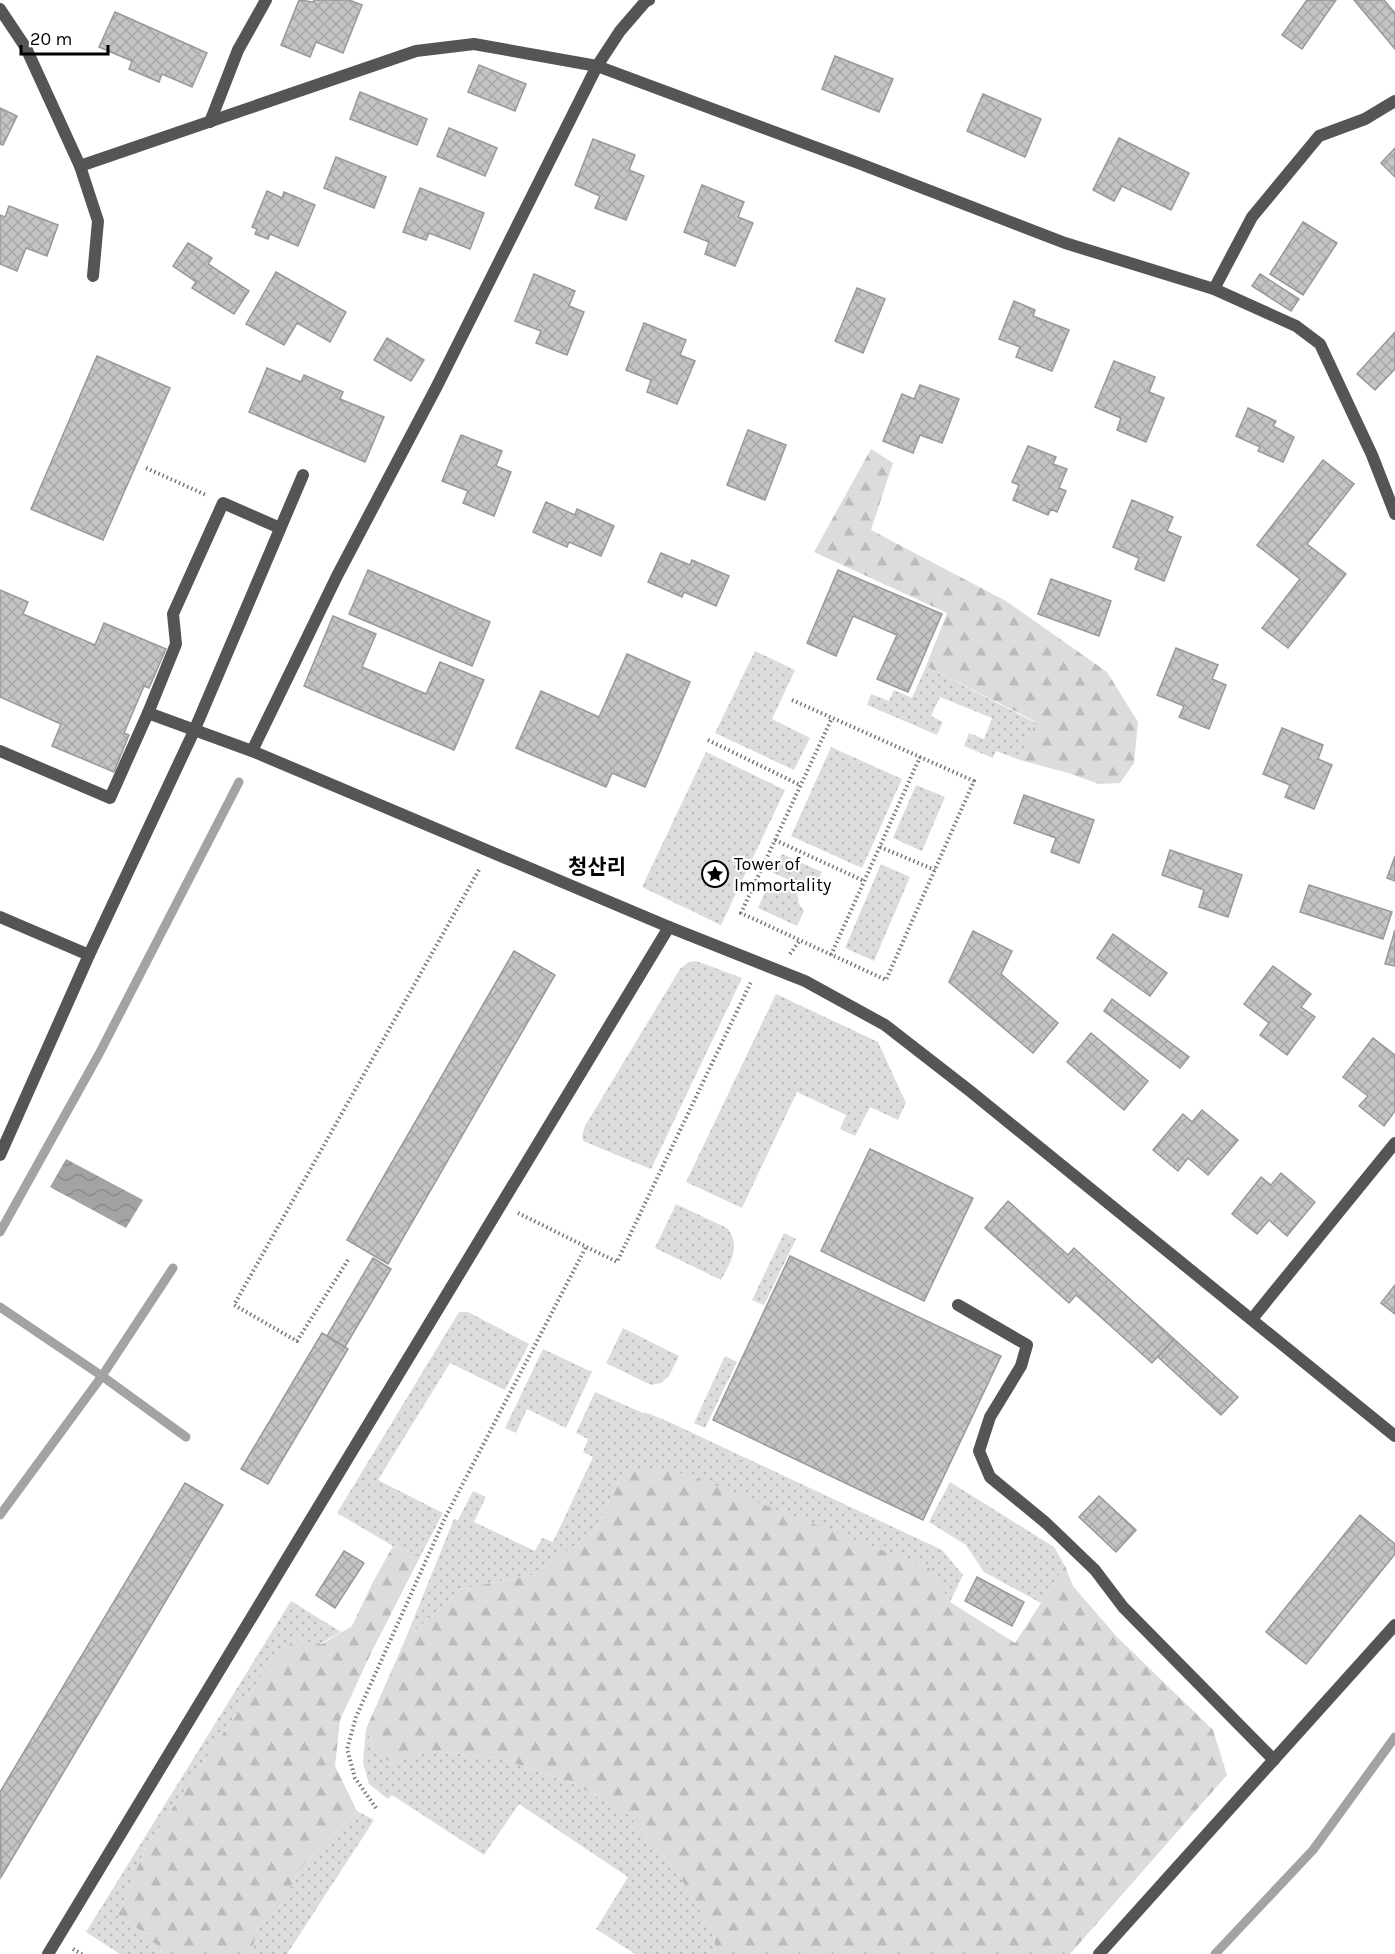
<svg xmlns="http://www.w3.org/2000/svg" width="1395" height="1954" viewBox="0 0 1395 1954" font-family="Karla,'Noto Sans KR',sans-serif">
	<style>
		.grass { fill: url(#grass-dots) }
		.forest { fill: url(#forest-firs) }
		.water { fill: url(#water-waves) }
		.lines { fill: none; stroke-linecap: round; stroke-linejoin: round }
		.stream { stroke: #a3a3a3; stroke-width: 9 }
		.building { fill: url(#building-cross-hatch); stroke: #999; stroke-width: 1.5 }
		.path { stroke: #777; stroke-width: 4; stroke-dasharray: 1.5 3; stroke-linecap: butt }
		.service { stroke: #555; stroke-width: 12 }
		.minor { stroke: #555; stroke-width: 12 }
		.labels { text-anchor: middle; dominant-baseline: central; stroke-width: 4.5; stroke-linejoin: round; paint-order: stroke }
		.poi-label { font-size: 18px; fill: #000; stroke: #fff; text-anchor: start }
		.quarter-label { font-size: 21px; font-weight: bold; fill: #000; stroke: #fff }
	</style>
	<defs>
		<pattern id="grass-dots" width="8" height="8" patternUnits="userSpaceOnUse" patternTransform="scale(1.5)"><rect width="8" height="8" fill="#dcdcdc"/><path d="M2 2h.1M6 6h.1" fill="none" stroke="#bbb" stroke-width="1.8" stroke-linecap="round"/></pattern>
		<pattern id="forest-firs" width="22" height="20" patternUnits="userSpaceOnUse" patternTransform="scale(1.5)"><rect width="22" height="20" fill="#dcdcdc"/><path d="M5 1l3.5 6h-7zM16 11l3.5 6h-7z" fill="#bbb"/></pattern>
		<pattern id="water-waves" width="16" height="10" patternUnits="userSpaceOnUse" patternTransform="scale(1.5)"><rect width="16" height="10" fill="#a3a3a3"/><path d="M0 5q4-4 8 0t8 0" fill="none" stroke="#8b8b8b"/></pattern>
		<pattern id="building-cross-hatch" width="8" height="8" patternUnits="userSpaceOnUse" patternTransform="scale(1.5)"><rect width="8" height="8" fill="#c4c4c4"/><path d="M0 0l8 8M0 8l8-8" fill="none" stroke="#a7a7a7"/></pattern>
	</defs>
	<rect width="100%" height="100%" fill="#fff"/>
	<g class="grass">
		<path d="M755 651 795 670 772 719 810 738 794 770 715 733Z"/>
		<path d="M926 666 1036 723 1020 760 996 751 993 758 964 746 969 733 984 739 992 718 940 697 931 716 943 722 937 735 867 705 871 694 889 701 894 690 912 698Z"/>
		<path d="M831 747 902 779 862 868 791 836Z"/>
		<path d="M706 752 785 790 721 925 642 887Z"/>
		<path d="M916 785 945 797 922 851 893 838Z"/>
		<path d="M782 854 822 872 819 878H811L801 885 773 873Z"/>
		<path d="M881 864 910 877 874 961 845 948Z"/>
		<path d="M770 881 797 893 799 904 804 911 797 926 758 908Z"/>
		<path d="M696 961 742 978 651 1169 583 1141 582 1135 585 1126 680 969 689 962Z"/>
		<path d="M776 994 878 1042 906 1103 898 1120 870 1107 855 1136 840 1129 846 1115 797 1092 742 1208 686 1182Z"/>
		<path d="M676 1204 727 1228C742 1246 730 1263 721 1280L655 1248Z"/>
		<path d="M784 1233 796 1239 764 1305 752 1300Z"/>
		<path d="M459 1312H468L529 1344 505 1390 450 1363 378 1480 443 1513 421 1555 393 1546 337 1513Z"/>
		<path d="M623 1328 679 1356 669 1376 661 1383 651 1385 606 1363Z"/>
		<path d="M543 1349 592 1372 566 1428 527 1409 516 1433 505 1428Z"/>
		<path d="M725 1356 737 1362 705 1428 694 1423Z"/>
		<path d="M595 1392 643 1413 650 1414 667 1421 942 1550 963 1575 950 1602 929 1568 830 1531 624 1469 595 1532 532 1575 461 1589 405 1640 454 1519 458 1520 473 1491 486 1497 474 1522 535 1551 542 1538 553 1542 593 1457 583 1452 588 1439 576 1433Z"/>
		<path d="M950 1482 1054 1547 1065 1566 1041 1603 984 1572 966 1545 929 1522Z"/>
		<path d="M291 1601 341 1632 261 1677 145 1849 118 1915 148 1936 165 1954H120L86 1932Z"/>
		<path d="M366 1729 377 1754 394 1764 426 1750 502 1759 572 1783 627 1813 676 1871 714 1932 715 1954H635L596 1929 628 1877 519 1804 484 1855 392 1795 388 1799 369 1784 363 1763Z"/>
		<path d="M357 1811 374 1820 287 1954H251L259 1924 276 1912 303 1865Z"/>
	</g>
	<g class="forest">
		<path d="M871 449 893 463 871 530 1006 601 1107 672 1138 722 1134 763 1120 783 1099 784 1068 773 1020 760 1036 722 926 666 947 613 814 552Z"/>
		<path d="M624 1469 681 1473 929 1568 950 1602 1015 1643 1065 1566 1073 1586 1117 1637 1213 1730 1227 1775 1070 1954H715L714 1932 676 1871 627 1813 572 1783 502 1759 426 1750 394 1764 377 1754 366 1729 405 1640 461 1589 532 1575 595 1532Z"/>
		<path d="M393 1546 421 1555 371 1653 340 1720 335 1766 357 1811 303 1865 276 1912 259 1924 251 1954H165L148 1936 118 1915 145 1849 261 1677 294 1640 322 1644 352 1626 374 1580Z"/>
	</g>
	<path class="water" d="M66 1159 143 1200 126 1228 50 1187Z"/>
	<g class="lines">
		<g class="stream">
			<path d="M0 1232 99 1054 239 782"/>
			<path d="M0 1307 102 1376 186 1437"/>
			<path d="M0 1515 102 1376 173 1268"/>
			<path d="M1215 1954 1313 1850 1395 1737"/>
		</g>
	</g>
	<g class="building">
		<path d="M299 0 313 2 314 0H349L362 5 343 53 316 42 310 57 281 45Z"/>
		<path d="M1307 0H1336L1302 49 1282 35Z"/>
		<path d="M1354 0H1384L1395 13V49Z"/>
		<path d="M115 12 207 53 192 87 162 74 159 82 129 69 132 61 99 47Z"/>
		<path d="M835 56 893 79 879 112 822 89Z"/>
		<path d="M479 65 526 84 515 111 468 92Z"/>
		<path d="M360 92 427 119 417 145 350 119Z"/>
		<path d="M983 94 1041 119 1025 157 967 131Z"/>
		<path d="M0 108 17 116 3 145 0 144Z"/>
		<path d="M449 128 497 148 485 176 437 156Z"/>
		<path d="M1119 138 1189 173 1171 210 1122 186 1114 201 1093 190Z"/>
		<path d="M593 139 635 155 629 170 644 176 626 220 595 208 600 196 575 185Z"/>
		<path d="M1395 148V177L1381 163Z"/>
		<path d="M336 157 386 177 374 208 324 188Z"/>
		<path d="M702 185 744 202 738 217 753 223 735 266 705 254 709 242 684 232Z"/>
		<path d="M420 188 484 213 470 249 429 233 426 240 403 232Z"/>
		<path d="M267 191 282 198 284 192 315 205 298 246 270 234 268 239 255 234 257 229 252 227Z"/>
		<path d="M9 206 58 225 47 256 26 248 17 271 0 264V215L5 217Z"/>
		<path d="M1303 222 1337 243 1303 295 1270 274Z"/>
		<path d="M188 243 212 258 208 264 249 291 234 314 192 288 196 282 173 266Z"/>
		<path d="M276 272 346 312 330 342 297 323 284 345 246 324Z"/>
		<path d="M534 274 575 291 569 306 584 312 567 355 536 343 541 331 515 321Z"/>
		<path d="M1260 274 1299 299 1291 311 1252 286Z"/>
		<path d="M857 288 885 299 863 353 835 341Z"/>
		<path d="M1014 301 1035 310 1033 316 1069 330 1052 371 1016 357 1020 347 999 339Z"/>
		<path d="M644 323 686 340 680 355 695 361 677 404 647 392 651 380 626 370Z"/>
		<path d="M1395 332V369L1375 390 1357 374Z"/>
		<path d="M387 338 424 360 411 381 374 360Z"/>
		<path d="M97 356 170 388 103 540 31 509Z"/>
		<path d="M1114 361 1155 377 1149 392 1164 398 1146 442 1117 430 1121 418 1095 407Z"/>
		<path d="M267 368 301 382 304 375 343 392 340 399 384 417 365 462 249 412Z"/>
		<path d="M920 385 959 399 942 443 920 435 913 453 883 441 902 394 914 399Z"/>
		<path d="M1248 408 1276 421 1273 426 1294 437 1283 462 1258 451 1260 447 1236 436Z"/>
		<path d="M748 430 786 445 765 500 727 485Z"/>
		<path d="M461 435 502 451 496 466 511 472 494 516 463 503 468 491 442 481Z"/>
		<path d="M1028 446 1056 457 1053 464 1067 469 1059 488 1066 491 1057 512 1051 509 1048 515 1013 500 1019 485 1012 482Z"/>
		<path d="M1323 460 1354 484 1307 544 1346 574 1288 648 1262 628 1300 579 1257 545Z"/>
		<path d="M1132 500 1173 517 1167 531 1181 537 1164 581 1135 569 1139 558 1113 547Z"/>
		<path d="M546 502 575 515 577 509 614 526 601 556 569 542 567 547 533 532Z"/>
		<path d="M661 553 690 565 692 560 729 576 716 606 684 592 682 597 648 582Z"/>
		<path d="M368 570 490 622 472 666 349 614Z"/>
		<path d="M838 570 942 614 908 692 877 679 897 635 853 616 836 656 807 643Z"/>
		<path d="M1051 579 1111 601 1099 636 1038 614Z"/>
		<path d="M0 590 28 602 23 614 95 645 104 623 166 649 149 688 144 686 124 733 129 735 114 772 52 746 61 724 0 697Z"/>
		<path d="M333 616 376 634 362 667 426 694 440 662 484 680 454 750 304 686Z"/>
		<path d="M1176 648 1218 665 1212 679 1226 685 1209 729 1179 717 1184 706 1157 695Z"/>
		<path d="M627 654 690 682 645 787 612 773 606 787 516 748 541 691 599 717Z"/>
		<path d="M1282 728 1323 745 1318 759 1332 765 1314 809 1285 797 1290 785 1263 774Z"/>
		<path d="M1024 795 1094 820 1079 863 1051 852 1056 838 1014 823Z"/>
		<path d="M1170 850 1242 875 1228 917 1199 907 1204 890 1162 875Z"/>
		<path d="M1395 856V881L1387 878Z"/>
		<path d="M1309 885 1392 912 1383 939 1300 912Z"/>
		<path d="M1395 930V966L1385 964Z"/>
		<path d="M973 931 1012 951 1001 974 1058 1023 1033 1053 949 982Z"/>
		<path d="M1113 934 1167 973 1150 996 1097 958Z"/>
		<path d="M514 951 555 975 388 1264 347 1240Z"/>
		<path d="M1273 966 1311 994 1301 1007 1315 1017 1287 1055 1260 1035 1269 1023 1244 1004Z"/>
		<path d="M1112 999 1189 1057 1180 1068 1104 1011Z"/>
		<path d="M1091 1033 1148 1081 1124 1110 1067 1062Z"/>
		<path d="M1373 1038 1395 1055V1111L1384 1126 1359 1106 1368 1096 1343 1077Z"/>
		<path d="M1202 1110 1238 1140 1208 1175 1188 1158 1178 1171 1153 1150 1183 1114 1192 1122Z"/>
		<path d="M870 1149 973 1198 924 1301 821 1251Z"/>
		<path d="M1281 1173 1315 1202 1287 1236 1269 1220 1257 1234 1232 1214 1261 1177 1271 1185Z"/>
		<path d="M1008 1201 1068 1255 1074 1248 1174 1339 1152 1363 1076 1295 1069 1303 985 1228Z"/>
		<path d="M790 1256 1001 1356 923 1520 713 1420Z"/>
		<path d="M373 1258 391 1269 345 1347 327 1336Z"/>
		<path d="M1395 1285V1314L1381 1303Z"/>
		<path d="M322 1333 348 1349 268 1484 241 1469Z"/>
		<path d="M1174 1339 1238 1397 1221 1415 1158 1357Z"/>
		<path d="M185 1483 223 1505 1 1877 0 1792Z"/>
		<path d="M1099 1496 1136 1530 1116 1552 1079 1517Z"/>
		<path d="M1360 1515 1395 1544V1554L1306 1664 1266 1632Z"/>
		<path d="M344 1551 364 1563 335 1608 316 1595Z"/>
		<path d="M977 1577 1024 1602 1012 1626 965 1601Z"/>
	</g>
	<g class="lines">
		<g class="path">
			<path d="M146 468 206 495"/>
			<path d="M792 700 974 781 886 980 741 913 832 718"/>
			<path d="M708 740 800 785"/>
			<path d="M775 840 864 881"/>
			<path d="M880 847 935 870"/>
			<path d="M790 954 800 940"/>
			<path d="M831 955 920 757"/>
			<path d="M518 1213 617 1262 751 982"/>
			<path d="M348 1260 297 1341 234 1305 480 868"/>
			<path d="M376 1808 355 1778 347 1749 356 1717 445 1518 586 1247"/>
			<path d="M73 1949 82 1954"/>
		</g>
		<g class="service">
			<path d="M1214 289 1252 217 1319 136 1365 119 1395 101"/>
			<path d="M0 917 89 955"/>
			<path d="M958 1305 1027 1345 1021 1366 990 1417 979 1451 990 1477 1046 1523 1095 1570 1123 1607 1274 1760"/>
		</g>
		<g class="minor">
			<path d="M0 9 26 48 80 166 98 221 93 276"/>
			<path d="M210 122 238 50 266 0"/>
			<path d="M80 166 416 51 474 44 597 66 858 163 1065 243 1214 289 1296 326 1320 344 1372 455 1395 514"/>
			<path d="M148 713 252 751 669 927 805 981 885 1025 970 1091 1395 1436"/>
			<path d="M0 751 110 798 148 713 176 644 173 614 223 503 280 528"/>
			<path d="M252 751 337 576 437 386 597 66 620 31 645 2 649 0"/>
			<path d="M0 1155 89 955 194 731 303 475"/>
			<path d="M1252 1319 1395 1143"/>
			<path d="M48 1954 669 927"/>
			<path d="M1099 1954 1395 1625"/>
		</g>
	</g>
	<defs>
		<symbol id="sight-ring" viewBox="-11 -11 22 22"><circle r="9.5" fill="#fff" stroke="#000" stroke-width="1.5"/><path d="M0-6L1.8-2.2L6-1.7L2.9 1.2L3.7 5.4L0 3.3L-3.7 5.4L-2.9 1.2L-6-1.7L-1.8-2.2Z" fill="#000"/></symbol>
	</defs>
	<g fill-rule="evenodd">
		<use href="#sight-ring" x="700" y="859" width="30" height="30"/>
	</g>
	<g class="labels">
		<g class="poi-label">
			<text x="734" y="864">Tower of<tspan x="734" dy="21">Immortality</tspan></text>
		</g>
		<g class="quarter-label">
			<text x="597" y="867">청산리</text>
		</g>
	</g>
	<path d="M21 45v9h87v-9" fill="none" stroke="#000000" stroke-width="3"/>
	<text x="30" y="45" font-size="18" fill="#000000" stroke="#ffffff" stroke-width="4.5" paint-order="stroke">20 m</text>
</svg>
